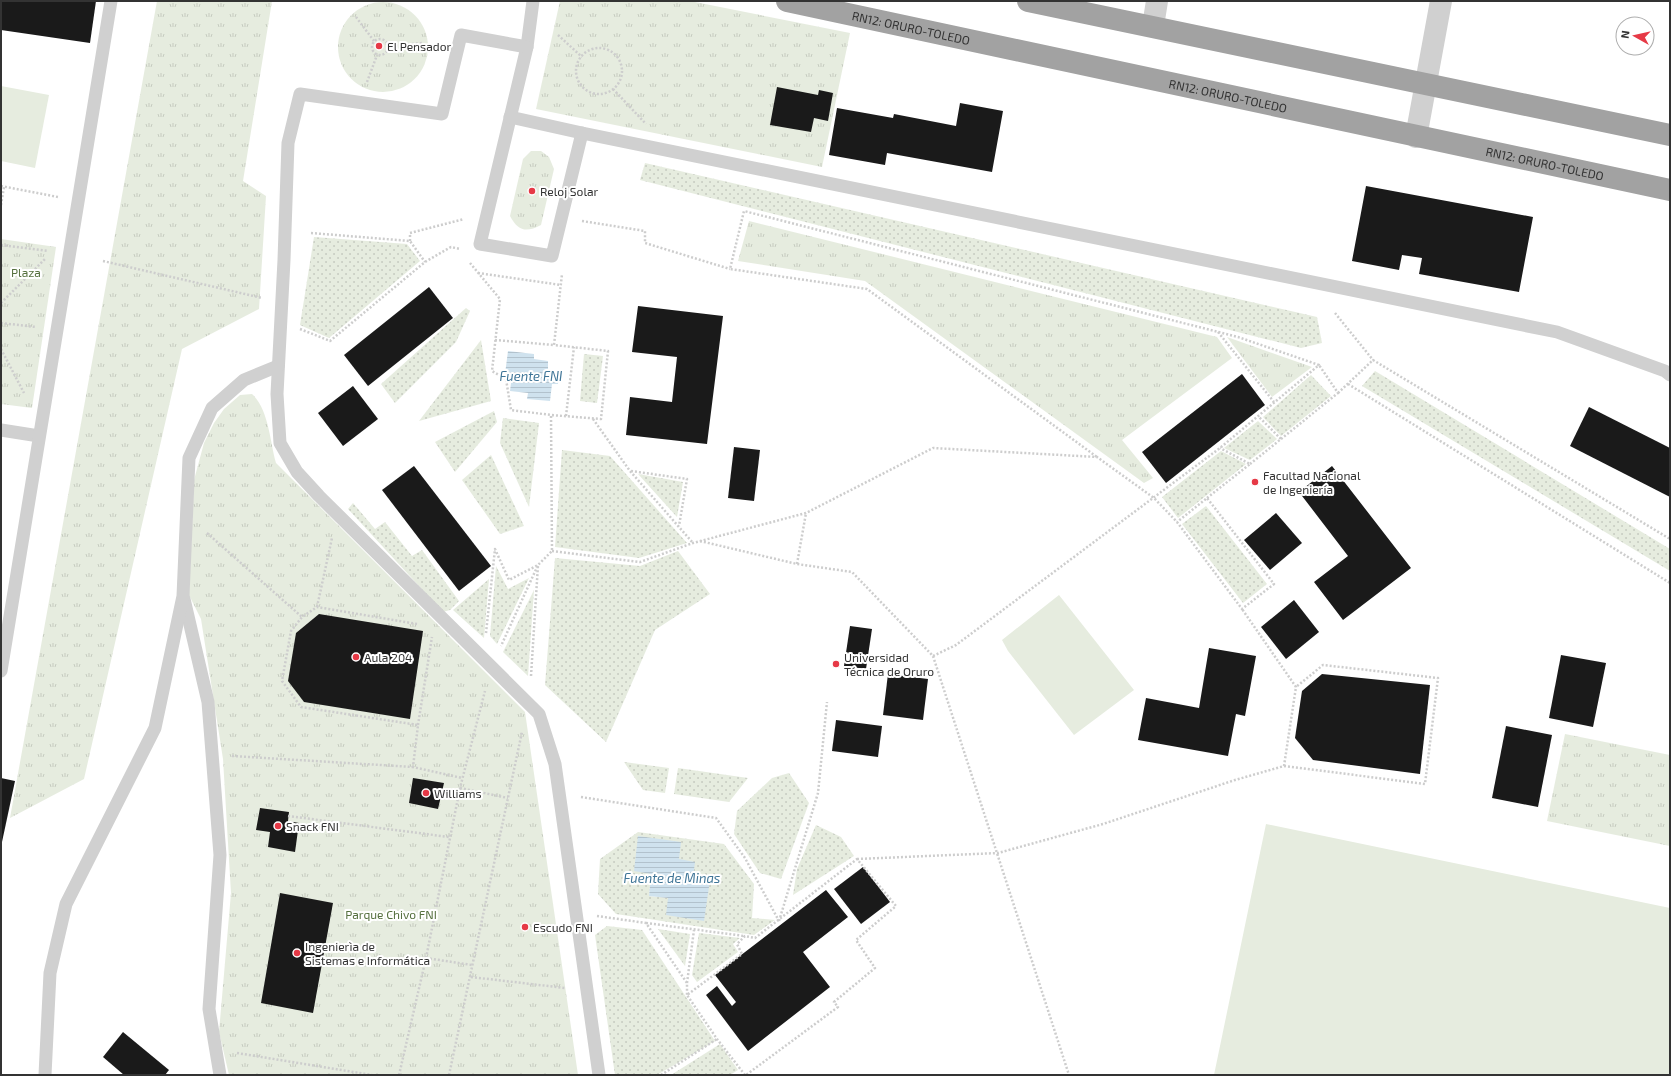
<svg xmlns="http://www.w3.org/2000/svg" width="1671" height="1076" viewBox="0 0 1671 1076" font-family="'Exo 2',sans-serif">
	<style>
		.grass { fill: url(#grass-dots); fill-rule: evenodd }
		.park { fill: url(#park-tufts) }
		.pitch { fill: #e6ecdf }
		.water { fill: url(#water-rules) }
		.building { fill: #1a1a1a }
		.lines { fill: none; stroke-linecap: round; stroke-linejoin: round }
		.path { stroke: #cdcdcd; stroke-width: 2.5; stroke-dasharray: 2 2; stroke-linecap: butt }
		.service { stroke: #d0d0d0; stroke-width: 13 }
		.minor { stroke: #d0d0d0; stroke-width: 22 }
		.trunk { stroke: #a2a2a2; stroke-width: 22 }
		.poi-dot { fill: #e63946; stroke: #fff; stroke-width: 1.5 }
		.labels { text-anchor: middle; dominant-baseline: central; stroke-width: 4; stroke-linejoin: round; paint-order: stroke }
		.street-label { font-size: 12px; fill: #333; stroke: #fff }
		.poi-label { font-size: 12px; fill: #333; stroke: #fff; text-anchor: start }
		.park-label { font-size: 12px; fill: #56703f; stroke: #fff }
		.water-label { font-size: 13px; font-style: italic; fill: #3f7597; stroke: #fff }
	</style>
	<defs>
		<pattern id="grass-dots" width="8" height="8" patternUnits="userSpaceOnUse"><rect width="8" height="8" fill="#e6ecdf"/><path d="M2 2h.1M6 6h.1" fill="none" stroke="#c6cbc0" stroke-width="1.8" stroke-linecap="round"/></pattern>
		<pattern id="park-tufts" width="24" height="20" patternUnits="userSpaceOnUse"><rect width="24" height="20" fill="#e6ecdf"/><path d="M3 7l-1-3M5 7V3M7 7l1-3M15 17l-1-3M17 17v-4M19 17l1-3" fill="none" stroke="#c6cbc0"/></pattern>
		<pattern id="water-rules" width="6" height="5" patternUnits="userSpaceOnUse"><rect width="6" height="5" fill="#cfe2ee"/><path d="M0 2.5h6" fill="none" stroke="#b2c2cd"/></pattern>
	</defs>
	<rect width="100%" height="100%" fill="#fff"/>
	<g class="grass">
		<path d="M645 163 1317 317 1322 343 1301 348 640 180Z"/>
		<path d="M314 237 407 244 420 261 329 338 300 325Z"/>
		<path d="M466 308 470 311 456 342 395 403 381 384Z"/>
		<path d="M481 340 491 401 419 421Z"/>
		<path d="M584 354 603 356 597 403 580 401Z"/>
		<path d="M1375 371 1670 549V571L1362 386Z"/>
		<path d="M1311 375 1331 396 1281 436 1263 417Z"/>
		<path d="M494 411 497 422 455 472 435 442Z"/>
		<path d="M503 418 539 423 529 507 500 443Z"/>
		<path d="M1258 421 1277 439 1250 460 1224 448Z"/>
		<path d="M562 450 610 456 687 543 639 558 555 547Z"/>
		<path d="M1221 451 1246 464 1178 518 1162 497Z"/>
		<path d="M491 455 524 526 500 534 462 480Z"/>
		<path d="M638 474 683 482 677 517Z"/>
		<path d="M353 503 375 529 385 522 412 556 422 550 459 601 450 610 443 612 348 509Z"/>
		<path d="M1206 506 1267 584 1243 603 1182 524Z"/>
		<path d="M678 551 710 594 655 630 606 742 545 685 555 558 640 566Z"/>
		<path d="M496 566 508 589 529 578 497 644 490 636Z"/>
		<path d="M489 579 484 638 453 610Z"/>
		<path d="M534 590 528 676 503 652Z"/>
		<path d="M624 762 669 768 665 793 643 790Z"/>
		<path d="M678 768 748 778 729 802 674 794Z"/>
		<path d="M789 773 809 803 781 879 760 873 734 834 737 811 772 778Z"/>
		<path d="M816 825 841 837 854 856 793 895 797 869Z"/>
		<path d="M638 832 724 844 754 884 752 918 775 920 754 935 616 914 598 894 600 859ZM651 874 704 921 668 898 649 896Z"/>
		<path d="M607 926 642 930 715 1041 657 1075H615L595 935Z"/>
		<path d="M658 929 690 934 685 966Z"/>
		<path d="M699 933 740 938 733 944 738 952 697 982 692 975Z"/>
		<path d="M720 1044 738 1070 730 1075H671Z"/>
	</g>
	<g class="park">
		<path d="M157 1H272L243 181 266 196 259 309 182 349 84 779 10 818Z"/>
		<path d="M560 1H690L850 33 822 167 536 109Z"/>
		<circle cx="383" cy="47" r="45"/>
		<path d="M531 151H541L549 157 554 169 541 225C526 233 518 231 510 216L523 159Z"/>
		<path d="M749 221 1217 337 1232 358 1122 440 1153 478 1144 483 865 281 738 261Z"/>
		<path d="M1 239 56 247 32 408 1 404Z"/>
		<path d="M1227 337 1312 367 1272 397Z"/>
		<path d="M252 394C269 410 270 442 276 463L525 712 578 1075H229L219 1032 231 893 223 759 201 619 189 595 194 480 204 443 214 423 224 409 240 395Z"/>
		<path d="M1565 734 1670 755V846L1547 821Z"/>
	</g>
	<g class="pitch">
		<path d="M1 86 49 95 35 168 1 161Z"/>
		<path d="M1059 595 1134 690 1074 735 1008 651 1002 640Z"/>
		<path d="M1266 824 1670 908V1075H1214Z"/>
	</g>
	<g class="water">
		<path d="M508 351 534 354V359L548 361V371L559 373 558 384H552L550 401 527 399 528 393 510 391 512 375 505 374Z"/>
		<path d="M638 836 681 842 679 859 695 862 693 878 710 880 704 921 666 915 668 898 649 896 651 874 634 871Z"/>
	</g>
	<g class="building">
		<path d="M1 1H96L90 43 1 30Z"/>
		<path d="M777 87 818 95 819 90 833 93 828 121 814 118 811 132 770 125Z"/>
		<path d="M960 103 1003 111 992 172 887 153 885 165 829 155 837 108 893 118 894 114 956 126Z"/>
		<path d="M1366 186 1533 217 1519 292 1419 274 1422 258 1402 255 1399 270 1352 261Z"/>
		<path d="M429 287 453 318 368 386 344 355Z"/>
		<path d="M638 306 723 316 707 444 626 435 630 397 672 402 677 357 632 352Z"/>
		<path d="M1242 374 1265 405 1166 483 1142 452Z"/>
		<path d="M353 386 378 419 343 446 318 413Z"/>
		<path d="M1589 407 1670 448V497L1570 446Z"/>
		<path d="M734 447 760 450 754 501 728 498Z"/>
		<path d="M414 466 491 566 459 591 382 490Z"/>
		<path d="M1332 466 1411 568 1343 620 1314 582 1348 556 1299 492Z"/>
		<path d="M1276 513 1302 543 1270 570 1244 540Z"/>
		<path d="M1294 600 1319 632 1286 659 1261 627Z"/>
		<path d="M319 614 423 631 410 719 304 702 288 681 296 633Z"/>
		<path d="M850 626 872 629 866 669 844 666Z"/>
		<path d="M1209 648 1256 656 1245 716 1236 714 1228 756 1138 740 1146 698 1199 708Z"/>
		<path d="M1561 655 1606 663 1593 727 1549 718Z"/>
		<path d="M888 674 928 679 923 720 883 715Z"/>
		<path d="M1322 674 1430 685 1420 774 1313 760 1295 738 1302 691Z"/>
		<path d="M836 720 882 726 878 757 832 751Z"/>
		<path d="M1506 726 1552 735 1538 807 1492 798Z"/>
		<path d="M1 778 15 781 2 842H1Z"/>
		<path d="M413 778 444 783 438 809 409 803Z"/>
		<path d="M260 808 289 812 288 821 299 823 295 852 268 847 270 832 256 830Z"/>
		<path d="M863 867 890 902 861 924 834 889Z"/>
		<path d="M826 890 848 917 803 952 830 987 748 1051 706 995 717 986 732 1006 736 1002 715 975Z"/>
		<path d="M280 893 333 903 313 1013 261 1003Z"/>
		<path d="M123 1032 169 1070 165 1075H124L103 1057Z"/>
	</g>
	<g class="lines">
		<g class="path">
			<path d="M356 17 374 41"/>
			<path d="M558 35 582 57"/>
			<circle cx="380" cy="47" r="8"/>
			<path d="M388 46 423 43"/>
			<circle cx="599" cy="71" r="23"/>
			<path d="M367 82 377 55"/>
			<path d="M613 89 646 124"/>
			<path d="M1 186 58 197"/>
			<path d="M1 205 4 187"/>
			<path d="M582 221 645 231V243L730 269"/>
			<path d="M311 233 410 241 425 262"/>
			<path d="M410 241V233L464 219"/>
			<path d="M1 245 48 251"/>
			<path d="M103 261 262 298"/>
			<path d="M470 263 500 299 492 371 506 379 511 410 551 415"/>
			<path d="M478 273 561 285"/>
			<path d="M1 303 46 258"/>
			<path d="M1335 313 1373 360"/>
			<path d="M1 323 36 327"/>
			<path d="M300 329 330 341 425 262 451 247 460 249"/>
			<path d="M1218 332 1274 402"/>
			<path d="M495 340 554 345"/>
			<path d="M1 349 24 393"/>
			<path d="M1348 384 1670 583"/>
			<path d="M1338 393 1373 360 1670 539"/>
			<path d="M566 416 574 347"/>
			<path d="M593 419 630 471 693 543"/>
			<path d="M1281 439 1338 393 1319 365"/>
			<path d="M1250 464 1281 439 1259 417"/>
			<path d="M631 471 687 479 679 526"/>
			<path d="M1207 498 1250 464 1220 448"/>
			<path d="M207 533 302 617"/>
			<path d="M700 541 797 564 852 572 933 656 1069 1075"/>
			<path d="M552 551 640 562 693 543 806 513 933 448 1097 457 1154 498 1177 522 1242 609 1274 584 1207 498 1177 522"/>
			<path d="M797 564 806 513"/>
			<path d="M317 607 332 538"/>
			<path d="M417 624 317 607 302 617 291 631 282 681 301 707 418 725 413 767 462 778"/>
			<path d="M486 633 495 549 509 580 538 565 501 646"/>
			<path d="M933 656 956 645 1220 448 1319 365 1238 337 744 211 730 269 867 289 1097 457"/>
			<path d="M531 676 538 565 552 551 551 415 601 419 608 351 554 345 562 274"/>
			<path d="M418 725 432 637"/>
			<path d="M232 756 413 767"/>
			<path d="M1284 766 1425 784 1438 678 1323 665 1296 687"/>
			<path d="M460 788 508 798"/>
			<path d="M581 797 716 818 745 858 779 921"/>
			<path d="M288 816 449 837"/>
			<path d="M857 859 998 853 1103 824 1235 780 1284 766 1296 687 1242 609"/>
			<path d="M597 916 646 923 687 983V995"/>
			<path d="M779 921 818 793 827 702"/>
			<path d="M646 923 744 936"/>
			<path d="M426 958 472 965"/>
			<path d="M471 977 565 988"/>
			<path d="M687 983 694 930"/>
			<path d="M237 1053 372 1075"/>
			<path d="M399 1075 426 958 460 788 485 691"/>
			<path d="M449 1075 522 732"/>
			<path d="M661 1075 717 1039"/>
			<path d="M745 1075 717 1039 687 995 742 954 737 944 745 936 755 938 857 859 896 906 856 940 875 968 834 1002 838 1007 746 1075"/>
		</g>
		<g class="service">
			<path d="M533 1 527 47 480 244 552 256 582 133"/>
			<path d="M527 47 461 35 442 114 300 94 288 143 284 260 277 394 280 443 297 472 319 496 539 714 555 764 599 1075"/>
			<path d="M510 117 582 133 1557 332 1665 371 1670 375"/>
			<path d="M1 430 39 436"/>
			<path d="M184 599 208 702 220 855 209 1009 220 1075"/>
			<path d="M1 671 111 1"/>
			<path d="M45 1075 50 973 66 904 155 728 183 596 189 458 212 408 244 380 278 366"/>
		</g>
		<g class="minor">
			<path d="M1153 26 1157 1"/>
			<path d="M1416 137 1441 1"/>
		</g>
		<g class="trunk">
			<path id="s1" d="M787 1 1670 190"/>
			<path d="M1028 1 1670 135"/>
		</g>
	</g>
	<g class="poi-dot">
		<circle cx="379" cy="46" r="4"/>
		<circle cx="532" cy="191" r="4"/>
		<circle cx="1255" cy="482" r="4"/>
		<circle cx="356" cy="657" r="4"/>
		<circle cx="836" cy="664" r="4"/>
		<circle cx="426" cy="793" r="4"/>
		<circle cx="278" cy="826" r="4"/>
		<circle cx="525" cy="927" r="4"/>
		<circle cx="297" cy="953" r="4"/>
	</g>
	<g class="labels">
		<g class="street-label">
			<text stroke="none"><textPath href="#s1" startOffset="127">RN12: ORURO-TOLEDO</textPath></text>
			<text stroke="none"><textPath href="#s1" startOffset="451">RN12: ORURO-TOLEDO</textPath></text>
			<text stroke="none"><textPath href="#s1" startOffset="775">RN12: ORURO-TOLEDO</textPath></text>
		</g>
		<g class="poi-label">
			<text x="387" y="46">El Pensador</text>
			<text x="540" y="191">Reloj Solar</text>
			<text x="1263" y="475">Facultad Nacional<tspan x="1263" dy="14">de Ingeniería</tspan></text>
			<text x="364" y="657">Aula 204</text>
			<text x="844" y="657">Universidad<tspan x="844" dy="14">Técnica de Oruro</tspan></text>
			<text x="434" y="793">Williams</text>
			<text x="286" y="826">Snack FNI</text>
			<text x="533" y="927">Escudo FNI</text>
			<text x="305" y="946">Ingenierìa de<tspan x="305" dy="14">Sistemas e Informática</tspan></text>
		</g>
		<g class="park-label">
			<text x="26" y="272">Plaza</text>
			<text x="391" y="914">Parque Chivo FNI</text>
		</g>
		<g class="water-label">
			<text x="531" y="376">Fuente FNI</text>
			<text x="672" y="878">Fuente de Minas</text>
		</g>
	</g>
	<rect width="1671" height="1076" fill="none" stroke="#333333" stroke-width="4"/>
	<g transform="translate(1635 36) rotate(278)"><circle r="19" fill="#ffffff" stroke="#adadad"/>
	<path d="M0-3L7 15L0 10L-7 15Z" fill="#e63946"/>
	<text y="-6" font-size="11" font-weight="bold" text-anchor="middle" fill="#333333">N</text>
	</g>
</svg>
